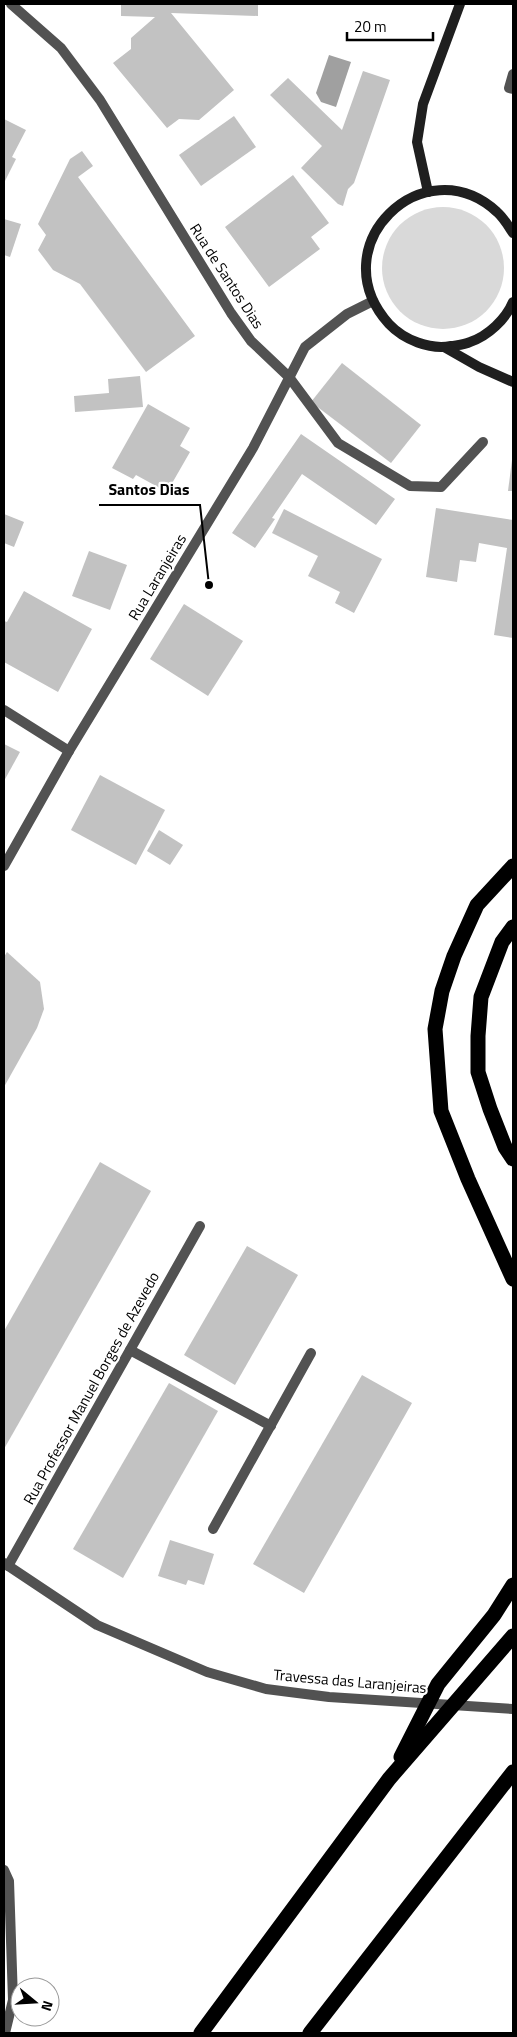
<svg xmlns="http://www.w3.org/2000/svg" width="517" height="2037" viewBox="0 0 517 2037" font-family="'Titillium Web',sans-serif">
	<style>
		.green { fill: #d9d9d9 }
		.water { fill: #a0a0a0 }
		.building { fill: #c2c2c2 }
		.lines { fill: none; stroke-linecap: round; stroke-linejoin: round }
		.service { stroke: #525252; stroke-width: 10 }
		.minor { stroke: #525252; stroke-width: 10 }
		.tertiary { stroke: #525252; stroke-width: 10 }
		.secondary { stroke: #1f1f1f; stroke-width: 10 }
		.motorway { stroke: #000; stroke-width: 15 }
		.labels { text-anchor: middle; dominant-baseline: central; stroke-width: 4.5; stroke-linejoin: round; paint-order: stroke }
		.street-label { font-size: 15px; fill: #000; stroke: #fff }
		.leader { fill: none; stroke: #000; stroke-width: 2 }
		.callout-dot { fill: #000; stroke: #fff; stroke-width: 2 }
		.callout-label { font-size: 16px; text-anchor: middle; font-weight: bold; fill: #000; stroke: #fff; stroke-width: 4.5; stroke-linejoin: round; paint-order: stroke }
	</style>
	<rect width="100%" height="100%" fill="#fff"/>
	<circle class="green" cx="443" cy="268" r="61"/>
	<path class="water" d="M329 55 351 62 336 107 321 102 316 93Z"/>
	<g class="building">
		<path d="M121 4H258V16L171 13 234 90 199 120 179 119 167 128 113 63 131 49V38L155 17 121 16Z"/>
		<path d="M363 71 390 80 354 183 348 189 343 206 338 204 301 168 322 146 270 95 288 78 342 130Z"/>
		<path d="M234 116 256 147 201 186 179 155Z"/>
		<path d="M4 119 26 130 12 157 16 159 4 183Z"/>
		<path d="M82 151 93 166 78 177 195 336 146 372 80 284 53 270 38 250 46 235 38 224 70 159Z"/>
		<path d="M293 175 329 223 311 237 320 249 269 287 225 227Z"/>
		<path d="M4 219 21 224 10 257 4 255Z"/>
		<path d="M342 363 421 425 391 463 311 402Z"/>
		<path d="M140 376 143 407 75 412 74 396 109 393 108 379Z"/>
		<path d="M148 404 190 428 180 446 190 452 167 492 136 475 133 479 112 468Z"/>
		<path d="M301 434 395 499 376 525 302 474 272 518 275 519 255 548 232 533Z"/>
		<path d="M512 460 513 461V491H508Z"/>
		<path d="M436 508 513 520V638L494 635 507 548 479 543 476 562 460 560 457 582 426 577Z"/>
		<path d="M284 509 382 559 354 613 335 603 340 592 308 576 318 556 272 533Z"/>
		<path d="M4 514 24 522 14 547 4 543Z"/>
		<path d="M89 551 127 565 110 610 72 596Z"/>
		<path d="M24 591 92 629 58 692 4 662V621L7 622Z"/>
		<path d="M184 604 243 641 208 696 150 659Z"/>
		<path d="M4 744 20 752 4 781Z"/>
		<path d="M100 775 165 810 136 865 71 830Z"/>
		<path d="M159 830 183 845 170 865 147 851Z"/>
		<path d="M7 952 40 982 44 1009 37 1028 4 1087V957Z"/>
		<path d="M100 1162 151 1191 4 1449V1331Z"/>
		<path d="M247 1246 298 1275 235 1385 184 1355Z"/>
		<path d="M362 1375 412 1403 304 1593 253 1564Z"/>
		<path d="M169 1383 218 1411 123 1578 73 1549Z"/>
		<path d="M170 1540 214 1554 204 1585 188 1580 186 1585 158 1576Z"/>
	</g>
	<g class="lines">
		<path class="service" d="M513 74 509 88 513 89"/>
		<g class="minor">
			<path d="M11 4 61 48 100 100 231 313 251 341 289 377 338 443 410 486 441 487 483 442"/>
			<path d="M4 710 69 751"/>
			<path d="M130 1350 271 1426"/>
			<path d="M213 1529 311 1353"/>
			<path d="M4 1563 97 1625 207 1672 266 1689 329 1697 513 1709"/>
			<path d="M8 1566 200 1226"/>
		</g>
		<g class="tertiary">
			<path d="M4 866 69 751 253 448 305 347 347 314 373 301"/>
			<path d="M4 1870 9 1881 13 2000 5 2033"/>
		</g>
		<g class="secondary">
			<path d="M428 192 417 142 423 104 460 4"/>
			<path d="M513 233C509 227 503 217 497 212 424 145 319 246 389 324 404 340 430 350 451 346 457 345 464 345 470 342 488 336 506 319 513 302"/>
			<path d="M444 347 479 367 513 382"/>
		</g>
		<g class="motorway">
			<path d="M513 866 477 905 454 956 442 991 435 1029 441 1111 468 1179 513 1279"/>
			<path d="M513 927 502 942 481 997 478 1036V1072L490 1109 505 1147 513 1159"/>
			<path d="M401 1757 438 1684 494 1615 513 1585"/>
			<path d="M201 2033 389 1779 513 1636"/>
			<path d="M310 2033 513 1772"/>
		</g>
	</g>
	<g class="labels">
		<g class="street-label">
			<text transform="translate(227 276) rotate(57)">Rua de Santos Dias</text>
			<text transform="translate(157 577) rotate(-59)">Rua Laranjeiras</text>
			<text transform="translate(91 1388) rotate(-61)">Rua Professor Manuel Borges de Azevedo</text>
			<text transform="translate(350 1681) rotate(5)">Travessa das Laranjeiras</text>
		</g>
	</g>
	<path class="leader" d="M209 585L200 505H99"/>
	<circle class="callout-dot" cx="209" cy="585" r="5"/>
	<g class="callout-label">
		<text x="149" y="495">Santos Dias</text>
	</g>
	<rect width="517" height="2037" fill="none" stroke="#000000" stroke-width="10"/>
	<g transform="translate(35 2002) rotate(108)"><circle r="24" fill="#ffffff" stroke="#999999"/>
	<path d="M0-4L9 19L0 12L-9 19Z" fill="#000000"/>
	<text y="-8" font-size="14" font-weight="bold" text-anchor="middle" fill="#000000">N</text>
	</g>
	<path d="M347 32v8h86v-8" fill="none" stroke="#000000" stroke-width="2.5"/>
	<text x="354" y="32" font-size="15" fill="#000000" stroke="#ffffff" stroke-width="4" paint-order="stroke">20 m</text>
</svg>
